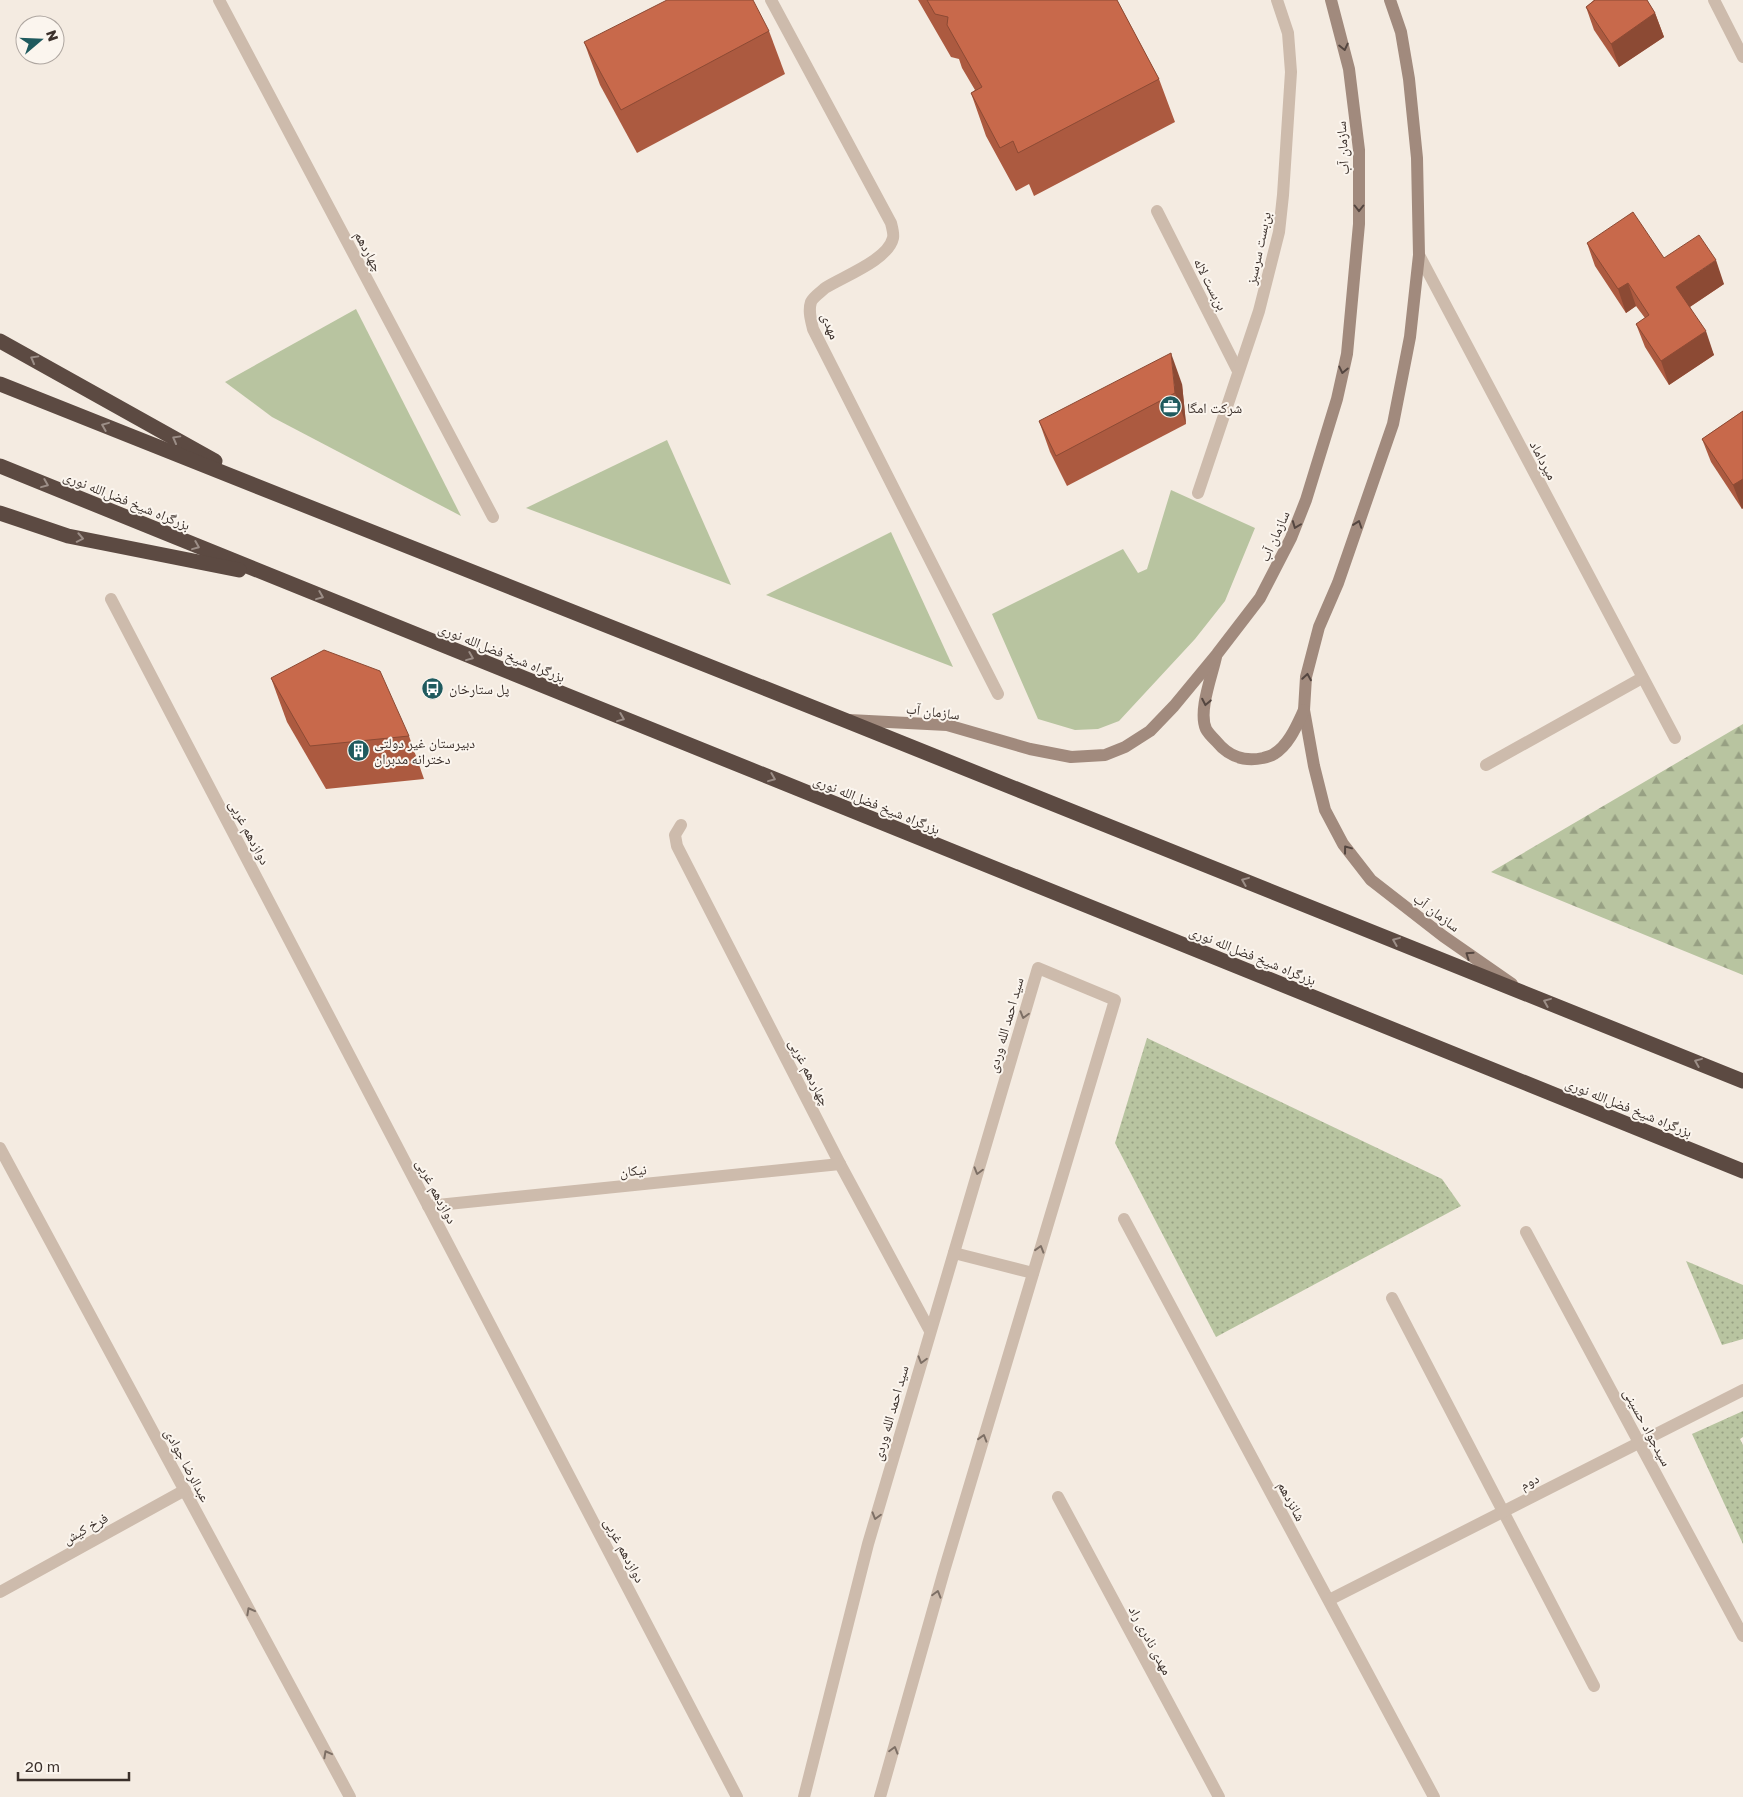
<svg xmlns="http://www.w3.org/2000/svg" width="1743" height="1797" viewBox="0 0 1743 1797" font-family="'Golos Text','Noto Naskh Arabic',sans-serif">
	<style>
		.grass { fill: url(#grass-dots) }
		.forest { fill: url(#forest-firs) }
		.park { fill: #b8c4a0 }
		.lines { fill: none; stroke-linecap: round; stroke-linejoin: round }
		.street { stroke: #cdbbac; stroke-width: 12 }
		.secondary { stroke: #a18a7d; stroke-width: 12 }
		.highway { stroke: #5c4a42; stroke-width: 15 }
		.wall { fill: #ac5a40 }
		.shaded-wall { fill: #8c4a34 }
		.building { fill: #c8694b; stroke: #8c4a34 }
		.oneway { stroke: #544640 }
		.oneway2 { stroke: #9c8e87 }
		.oneway3 { stroke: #7d6f65 }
		.labels { text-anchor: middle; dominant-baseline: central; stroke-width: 4; stroke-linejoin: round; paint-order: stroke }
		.street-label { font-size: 14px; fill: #3b302b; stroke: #fbf5ee }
		.poi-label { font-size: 14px; fill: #3b302b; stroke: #fbf5ee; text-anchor: start }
	</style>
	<defs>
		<pattern id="grass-dots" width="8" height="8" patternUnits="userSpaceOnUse" patternTransform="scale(1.25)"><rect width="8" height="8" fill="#b8c4a0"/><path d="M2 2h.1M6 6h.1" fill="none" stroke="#97a083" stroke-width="1.8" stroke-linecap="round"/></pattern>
		<pattern id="forest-firs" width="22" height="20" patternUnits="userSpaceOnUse" patternTransform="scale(1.25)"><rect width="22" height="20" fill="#b8c4a0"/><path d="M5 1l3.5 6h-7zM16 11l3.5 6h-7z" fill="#97a083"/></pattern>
	</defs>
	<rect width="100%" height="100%" fill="#f4ebe1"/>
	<g class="grass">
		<path d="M1147 1038 1442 1179 1461 1206 1216 1337 1115 1143Z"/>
		<path d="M1686 1261 1743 1285V1339L1722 1345Z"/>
		<path d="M1743 1411V1437L1740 1439 1743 1445V1544L1692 1434Z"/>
	</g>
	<path class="forest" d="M1743 724V975L1491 872Z"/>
	<g class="park">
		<path d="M356 309 461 516 272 417 225 382Z"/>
		<path d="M667 440 731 585 526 508Z"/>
		<path d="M1171 490 1255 528 1225 601 1195 639 1119 721 1098 729 1075 730 1038 719 992 614 1123 549 1138 573 1147 569Z"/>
		<path d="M891 532 953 667 766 595Z"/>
	</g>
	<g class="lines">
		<g class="street">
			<path d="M219 0 493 517"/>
			<path d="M771 0 891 223C892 227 894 234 893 238 888 260 844 276 825 288 821 292 813 297 811 302 808 311 811 320 813 329L998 694"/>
			<path d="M1714 0 1743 57"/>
			<path d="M1157 211 1238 371"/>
			<path d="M1419 255 1675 738"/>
			<path d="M1198 493 1259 311 1279 232 1283 195 1291 72 1288 33 1277 0"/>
			<path d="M111 599 737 1797"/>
			<path d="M1486 765 1642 678"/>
			<path d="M681 825 675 835 677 846 840 1164 930 1331"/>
			<path d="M0 1148 350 1797"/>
			<path d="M428 1206 840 1164"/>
			<path d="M1124 1219 1434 1797"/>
			<path d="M1526 1232 1743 1636"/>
			<path d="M954 1253 1033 1273"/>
			<path d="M1392 1298 1594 1686"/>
			<path d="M1058 1497 1219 1797"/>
			<path d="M0 1592 185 1490"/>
			<path d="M1329 1600 1743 1390"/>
			<path d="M804 1797 868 1544 1038 968 1115 1000 944 1571 880 1797"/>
		</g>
		<g class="secondary">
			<path d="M1390 0 1401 32 1409 79 1417 158 1419 255 1410 337 1393 424 1338 583 1319 627 1306 677 1304 710 1314 766 1325 810 1343 844 1371 880 1443 936 1512 984"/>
			<path d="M1216 657C1212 676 1198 711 1206 729 1208 733 1213 738 1216 741 1229 757 1244 762 1263 758 1267 757 1271 756 1274 754 1289 745 1297 725 1304 710"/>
			<path d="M849 720 947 725 1030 749 1071 757 1105 755 1125 747 1150 731 1174 706 1217 654 1260 598 1291 538 1306 500 1337 399 1347 354 1359 224V150L1349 69 1331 0"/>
		</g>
		<g class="highway">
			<path d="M0 341 215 461"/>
			<path d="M0 384 842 719 1743 1081"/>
			<path d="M0 466 1743 1171"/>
			<path d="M0 513 68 536 239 570"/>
		</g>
	</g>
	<g class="wall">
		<path d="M918 0H1117L1159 79 1175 122 1034 196 1029 184 1016 191 986 136 971 93 975 90 962 68 959 59 951 57Z"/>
		<path d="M1594 0H1647L1655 13 1664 37 1619 67 1594 30 1586 7Z"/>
		<path d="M769 31 785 74 637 153 600 85 584 42Z"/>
		<path d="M1587 243 1664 258 1724 284 1690 307 1714 355 1669 385 1645 347 1636 324 1645 318 1636 306 1626 313 1595 266Z"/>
		<path d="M1182 384 1186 424 1067 486 1050 452 1039 421Z"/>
		<path d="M1743 411V508L1742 509 1711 462 1702 439Z"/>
		<path d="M271 678 409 736 424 779 326 789 287 722Z"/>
	</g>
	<g class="shaded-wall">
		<path d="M1655 13 1664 37 1619 67 1611 44Z"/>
		<path d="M1716 260 1724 284 1685 310 1676 287Z"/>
		<path d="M1628 283 1636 306 1626 313 1618 289Z"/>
		<path d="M1706 331 1714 355 1669 385 1661 361Z"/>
		<path d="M1171 353 1182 384 1186 424 1175 393Z"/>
		<path d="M1743 479V508L1742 509 1733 485Z"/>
	</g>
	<g class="building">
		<path d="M667 0H753L769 31 621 110 584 42Z"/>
		<path d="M927 0H1117L1159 79 1018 153 1013 141 1000 148 971 93 982 87 947 25 948 17 935 14Z"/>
		<path d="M1595 0H1647L1655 13 1611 44 1586 7Z"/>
		<path d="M1633 212 1664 258 1699 235 1716 260 1676 287 1706 331 1661 361 1636 324 1649 315 1628 283 1618 289 1587 243Z"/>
		<path d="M1171 353 1175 393 1056 456 1039 421Z"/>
		<path d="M1743 411V479L1733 485 1702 439Z"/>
		<path d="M324 650 380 671 409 736 310 746 271 678Z"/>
	</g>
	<defs><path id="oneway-chevron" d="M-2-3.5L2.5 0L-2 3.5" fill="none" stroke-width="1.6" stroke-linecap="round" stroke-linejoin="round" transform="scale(1.25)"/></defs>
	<g class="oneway">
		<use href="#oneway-chevron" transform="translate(1344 47) rotate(77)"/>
		<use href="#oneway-chevron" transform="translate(1359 208) rotate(90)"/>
		<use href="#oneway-chevron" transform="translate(1343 370) rotate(102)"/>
		<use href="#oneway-chevron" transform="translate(1358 524) rotate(-71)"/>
		<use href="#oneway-chevron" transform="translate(1296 525) rotate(111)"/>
		<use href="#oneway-chevron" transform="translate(1307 677) rotate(-81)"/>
		<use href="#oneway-chevron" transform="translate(1206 702) rotate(101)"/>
		<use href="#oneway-chevron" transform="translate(1347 849) rotate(-127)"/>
		<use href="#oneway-chevron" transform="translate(1469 955) rotate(-145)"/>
	</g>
	<g class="oneway2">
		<use href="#oneway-chevron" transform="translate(34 359) rotate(-151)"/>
		<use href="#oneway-chevron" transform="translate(105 426) rotate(-158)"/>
		<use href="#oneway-chevron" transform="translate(176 439) rotate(-151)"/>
		<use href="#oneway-chevron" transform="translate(45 484) rotate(22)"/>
		<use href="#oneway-chevron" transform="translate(80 538) rotate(11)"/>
		<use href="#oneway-chevron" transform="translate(196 546) rotate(22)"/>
		<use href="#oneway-chevron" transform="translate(320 596) rotate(22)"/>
		<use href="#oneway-chevron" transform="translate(470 657) rotate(22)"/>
		<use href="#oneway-chevron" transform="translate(621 718) rotate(22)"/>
		<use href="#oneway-chevron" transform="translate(772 778) rotate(22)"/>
		<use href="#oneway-chevron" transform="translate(1245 881) rotate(-158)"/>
		<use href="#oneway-chevron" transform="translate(1396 941) rotate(-158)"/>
		<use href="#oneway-chevron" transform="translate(1547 1002) rotate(-158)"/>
		<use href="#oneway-chevron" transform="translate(1698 1062) rotate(-158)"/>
	</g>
	<g class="oneway3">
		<use href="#oneway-chevron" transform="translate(1024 1015) rotate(106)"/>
		<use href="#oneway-chevron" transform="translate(978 1171) rotate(106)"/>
		<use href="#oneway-chevron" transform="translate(1040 1249) rotate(-73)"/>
		<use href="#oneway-chevron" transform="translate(922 1360) rotate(106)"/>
		<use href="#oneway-chevron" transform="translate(983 1438) rotate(-73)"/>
		<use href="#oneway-chevron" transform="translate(876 1516) rotate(106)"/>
		<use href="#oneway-chevron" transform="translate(937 1594) rotate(-74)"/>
		<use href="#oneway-chevron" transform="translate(250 1611) rotate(-118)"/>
		<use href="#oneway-chevron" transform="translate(894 1750) rotate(-74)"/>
		<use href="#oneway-chevron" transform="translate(327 1754) rotate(-118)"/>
	</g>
	<defs>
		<symbol id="office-disc" viewBox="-11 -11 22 22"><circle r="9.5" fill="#1f5a5e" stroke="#fbf5ee"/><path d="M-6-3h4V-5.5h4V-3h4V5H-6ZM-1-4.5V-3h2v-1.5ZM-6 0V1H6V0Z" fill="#fff"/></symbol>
		<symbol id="bus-disc" viewBox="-11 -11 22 22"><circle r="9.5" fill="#1f5a5e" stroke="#fbf5ee"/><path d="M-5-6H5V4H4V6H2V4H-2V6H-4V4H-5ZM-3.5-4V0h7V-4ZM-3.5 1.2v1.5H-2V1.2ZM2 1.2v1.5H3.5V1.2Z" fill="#fff"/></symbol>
		<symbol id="building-disc" viewBox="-11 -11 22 22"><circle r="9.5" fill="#1f5a5e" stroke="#fbf5ee"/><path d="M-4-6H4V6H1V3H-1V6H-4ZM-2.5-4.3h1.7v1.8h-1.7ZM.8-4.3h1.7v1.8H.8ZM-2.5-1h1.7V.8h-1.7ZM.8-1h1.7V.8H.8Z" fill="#fff"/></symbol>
	</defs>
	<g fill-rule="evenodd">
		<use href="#office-disc" x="1158" y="394" width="25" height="25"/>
		<use href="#bus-disc" x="420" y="676" width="25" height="25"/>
		<use href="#building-disc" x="346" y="738" width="25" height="25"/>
	</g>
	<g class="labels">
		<g class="street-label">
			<text transform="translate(1342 148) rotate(-94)">سازمان آب</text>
			<text transform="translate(1258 248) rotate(-78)">بن‌بست سرسبز</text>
			<text transform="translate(369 251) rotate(62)">چهاردهم</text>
			<text transform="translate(1211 284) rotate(63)">بن‌بست لاله</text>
			<text transform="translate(831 326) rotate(69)">مهدی</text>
			<text transform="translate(1544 460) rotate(62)">میرداماد</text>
			<text transform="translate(127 500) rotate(22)">بزرگراه شیخ فضل‌الله نوری</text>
			<text transform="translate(1274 536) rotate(-66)">سازمان آب</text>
			<text transform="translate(502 652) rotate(22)">بزرگراه شیخ فضل‌الله نوری</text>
			<text transform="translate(933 711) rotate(7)">سازمان آب</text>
			<text transform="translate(877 804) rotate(22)">بزرگراه شیخ فضل‌الله نوری</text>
			<text transform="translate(250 832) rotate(62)">دوازدهم غربی</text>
			<text transform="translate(1437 912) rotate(37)">سازمان آب</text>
			<text transform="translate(1253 955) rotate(22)">بزرگراه شیخ فضل‌الله نوری</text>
			<text transform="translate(1005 1025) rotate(-74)">سید احمد الله وردی</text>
			<text transform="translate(810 1072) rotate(63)">چهاردهم غربی</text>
			<text transform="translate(1629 1107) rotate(22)">بزرگراه شیخ فضل‌الله نوری</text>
			<text transform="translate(633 1170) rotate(-6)">نیکان</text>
			<text transform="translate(437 1191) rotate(62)">دوازدهم غربی</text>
			<text transform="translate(890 1413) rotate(-74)">سید احمد الله وردی</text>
			<text transform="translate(1648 1427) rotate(62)">سیدجواد حسینی</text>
			<text transform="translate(188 1465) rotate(62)">عبدالرضا جوادی</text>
			<text transform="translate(1529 1481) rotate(-27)">دوم</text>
			<text transform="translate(1292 1501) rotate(62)">شانزدهم</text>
			<text transform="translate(85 1528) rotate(-29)">فرخ کیش</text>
			<text transform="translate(625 1550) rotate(62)">دوازدهم غربی</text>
			<text transform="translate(1151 1640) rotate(62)">مهدی نادری راد</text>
		</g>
		<g class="poi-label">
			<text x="1187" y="407">شرکت امگا</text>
			<text x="449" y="688">پل ستارخان</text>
			<text x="374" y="742">دبیرستان غیر دولتی<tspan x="374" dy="16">دخترانه مدبران</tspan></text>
		</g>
	</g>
	<g transform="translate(40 40) rotate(71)"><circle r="24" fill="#fbf5ee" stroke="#aea6a0"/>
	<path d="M0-4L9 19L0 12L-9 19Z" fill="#1f5a5e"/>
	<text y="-8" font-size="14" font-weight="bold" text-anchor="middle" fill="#3b302b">N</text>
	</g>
	<path d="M18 1772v8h111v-8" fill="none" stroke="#3b302b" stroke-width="2.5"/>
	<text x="25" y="1772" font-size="15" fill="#3b302b" stroke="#fbf5ee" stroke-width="4" paint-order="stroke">20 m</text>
</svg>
